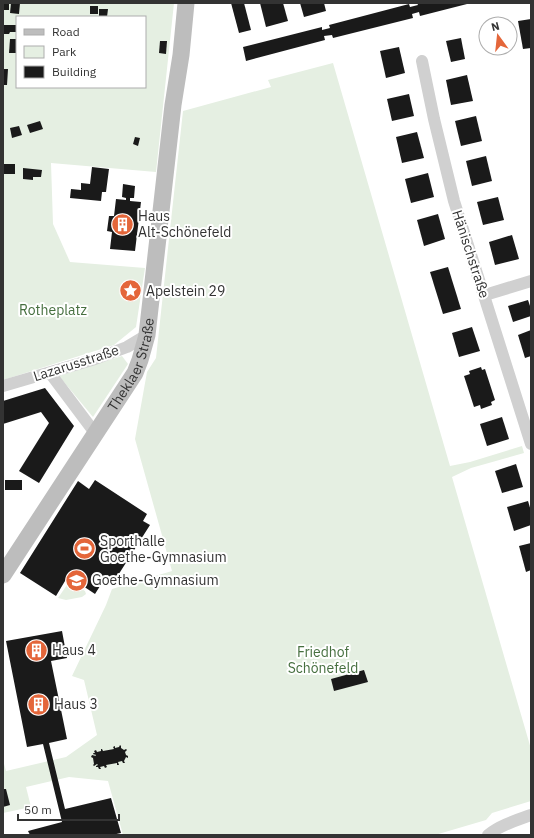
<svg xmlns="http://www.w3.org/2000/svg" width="534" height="838" viewBox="0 0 534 838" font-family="'IBM Plex Sans',sans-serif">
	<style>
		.green { fill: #e5efe2; fill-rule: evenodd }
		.building { fill: #1a1a1a }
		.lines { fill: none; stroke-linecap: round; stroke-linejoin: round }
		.minor { stroke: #d0d0d0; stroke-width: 12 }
		.secondary { stroke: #bdbdbd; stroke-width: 17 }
		.labels { text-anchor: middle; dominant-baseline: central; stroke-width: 4; stroke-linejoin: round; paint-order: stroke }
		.poi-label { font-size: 14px; fill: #333; stroke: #fff; text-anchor: start }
		.street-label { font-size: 14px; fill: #333; stroke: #fff }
		.park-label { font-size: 14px; fill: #466f3f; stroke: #fff }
	</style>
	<rect width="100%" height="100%" fill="#fff"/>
	<g class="green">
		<path d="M3 3H174L156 172 51 163 53 224 70 262 145 268 136 327 114 345 3 380ZM17 17H145V87H17Z"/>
		<path d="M333 63 450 466 470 462 522 446 524 453 471 468 452 477 531 749V801L492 813 486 820 435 835H123L108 781 69 777 26 787 31 807 3 813V760L6 771 66 757 97 735 84 680 72 676 106 605 112 589 172 571 135 439 147 372 156 358 183 111 271 87 268 80Z"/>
		<path d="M122 356 128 364 93 417 59 376Z"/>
		<path d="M69 582 85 591 86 594 82 597 66 600 58 598Z"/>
	</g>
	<g class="building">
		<rect x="3" y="3" width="6" height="7"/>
		<path d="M11 3H20L19 14 10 13Z"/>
		<path d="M231 3H244L251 30 239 33Z"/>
		<path d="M260 3H283L288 21 266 27Z"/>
		<path d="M300 3H324L326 11 304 17Z"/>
		<path d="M417 3 467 4 420 16 419 12 412 14 413 18 333 38 332 35 324 36 325 40 246 61 243 47 322 27V30L330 28 329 25 409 4 410 7 418 5Z"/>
		<rect x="90" y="6" width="8" height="8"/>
		<path d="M99 9H108L107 17H99Z"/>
		<path d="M531 19V48L523 49 518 21Z"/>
		<path d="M3 25H17V32H10L9 34H3Z"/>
		<path d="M461 38 465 59 451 62 446 41Z"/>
		<path d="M10 39H17V53H9Z"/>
		<path d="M160 41H167L166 54 159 53Z"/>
		<path d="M399 47 405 73 386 78 380 51Z"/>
		<path d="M3 69H8L7 85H3Z"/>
		<path d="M467 75 473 101 451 105 446 80Z"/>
		<path d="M409 94 414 116 392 121 387 99Z"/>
		<path d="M476 116 482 141 461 146 455 121Z"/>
		<path d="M40 121 43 129 30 133 27 125Z"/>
		<path d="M19 126 22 135 12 138 10 128Z"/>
		<path d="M417 132 424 158 402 163 396 137Z"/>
		<path d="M135 137 140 138 138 146 133 144Z"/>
		<path d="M486 156 492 181 472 186 466 161Z"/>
		<rect x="3" y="164" width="12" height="10"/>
		<path d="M92 167 109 169 106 192H102L101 201 70 198 71 189 81 190V183L90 184Z"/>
		<path d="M23 168 42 170 41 177H33V180L23 179Z"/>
		<path d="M428 173 434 197 411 203 405 179Z"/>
		<path d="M123 184 135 186 134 198H130V201L141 202 135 251 110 249 112 232 107 231 109 216H114L116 199 126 200V198L122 197Z"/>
		<path d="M498 197 504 220 483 225 477 202Z"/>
		<path d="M438 214 445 239 424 246 417 220Z"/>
		<path d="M512 235 519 259 495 265 489 242Z"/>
		<path d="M448 267 461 309 443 314 430 272Z"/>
		<path d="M528 300 531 309V316L513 322 508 306Z"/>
		<path d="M472 327 480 351 459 357 452 333Z"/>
		<path d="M531 330V356L525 358 518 335Z"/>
		<path d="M481 367 482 370 485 369 495 400 491 402 492 405 481 409 480 405 474 407 464 376 470 374 469 371Z"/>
		<path d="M45 388 74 426 39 483 19 471 49 423 41 412 3 424V401Z"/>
		<path d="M502 417 509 439 487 446 480 424Z"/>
		<path d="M516 464 523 487 502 493 495 471Z"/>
		<rect x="5" y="480" width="17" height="10"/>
		<path d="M95 480 147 514 143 521 150 525 115 580 107 575 95 594 68 576 56 596 20 573 78 481 89 489Z"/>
		<path d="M528 501 531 511V525L514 531 507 507Z"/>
		<path d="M531 543V570L526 572 519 546Z"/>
		<path d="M62 631 67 658 51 661 67 739 49 743 65 809 111 798 121 833 112 835H30L28 831 62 822 43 744 27 747 6 641Z"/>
		<path d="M364 670 368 682 334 691 331 679Z"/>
		<path d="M120 745 121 746V748L124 750 126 749 127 750 125 752 126 755 128 756V758L126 757 124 761 125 763H123L122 761 118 762 119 765H117V763L106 765 107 767 105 768 104 766 100 767 101 769H99L98 767H96V766L98 765 97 764 94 766 93 765 94 764 93 758 91 757 92 755 96 756 95 754 94 755 93 753H95L94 751 96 750 97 752 101 751V749H102L103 751 114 749 113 747 115 746V748L119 747Z"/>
		<path d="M3 789H6L10 805 3 807Z"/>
	</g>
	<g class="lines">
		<g class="minor">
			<path d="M422 61 434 119 454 201 531 444"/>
			<path d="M485 295 531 281"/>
			<path d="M50 373 95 433"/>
			<path d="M3 386 95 359 127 347 147 335"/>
			<path d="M488 835C500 825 517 820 531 815"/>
		</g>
		<path class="secondary" id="s1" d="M3 575 135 373 140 360 147 335 173 105 181 55 186 3"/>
	</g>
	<defs>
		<symbol id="building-disc" viewBox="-11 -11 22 22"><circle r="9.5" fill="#e4663a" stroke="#fff"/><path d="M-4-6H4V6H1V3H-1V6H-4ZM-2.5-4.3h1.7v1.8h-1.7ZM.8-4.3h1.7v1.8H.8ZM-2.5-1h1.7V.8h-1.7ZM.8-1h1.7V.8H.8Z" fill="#fff"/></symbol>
		<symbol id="sight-disc" viewBox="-11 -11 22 22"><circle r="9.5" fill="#e4663a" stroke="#fff"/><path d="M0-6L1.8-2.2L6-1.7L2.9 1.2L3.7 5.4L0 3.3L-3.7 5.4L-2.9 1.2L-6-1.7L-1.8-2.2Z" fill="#fff"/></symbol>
		<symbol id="stadium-disc" viewBox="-11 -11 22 22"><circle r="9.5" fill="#e4663a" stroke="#fff"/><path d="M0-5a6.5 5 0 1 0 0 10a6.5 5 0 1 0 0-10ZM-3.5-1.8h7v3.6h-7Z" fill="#fff"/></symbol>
		<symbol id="school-disc" viewBox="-11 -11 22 22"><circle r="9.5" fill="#e4663a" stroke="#fff"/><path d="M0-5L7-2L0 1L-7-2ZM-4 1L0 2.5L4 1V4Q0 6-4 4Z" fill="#fff"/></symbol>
	</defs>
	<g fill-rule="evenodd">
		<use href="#building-disc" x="110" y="212" width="25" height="25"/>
		<use href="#sight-disc" x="118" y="278" width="25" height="25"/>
		<use href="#stadium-disc" x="72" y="536" width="25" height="25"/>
		<use href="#school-disc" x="64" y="568" width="25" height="25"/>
		<use href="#building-disc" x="24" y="638" width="25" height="25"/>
		<use href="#building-disc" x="26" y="692" width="25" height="25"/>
	</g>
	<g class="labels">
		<g class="poi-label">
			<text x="138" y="216">Haus<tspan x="138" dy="16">Alt-Schönefeld</tspan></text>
			<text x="146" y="291">Apelstein 29</text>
			<text x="100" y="541">Sporthalle<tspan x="100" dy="16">Goethe-Gymnasium</tspan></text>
			<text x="92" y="580">Goethe-Gymnasium</text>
			<text x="52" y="650">Haus 4</text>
			<text x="54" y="704">Haus 3</text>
		</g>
		<g class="street-label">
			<text transform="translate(471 254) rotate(72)">Hänischstraße</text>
			<text transform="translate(76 363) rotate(-18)">Lazarusstraße</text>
			<text stroke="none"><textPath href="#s1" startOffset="248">Theklaer Straße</textPath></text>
		</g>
		<g class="park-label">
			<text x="53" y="310">Rotheplatz</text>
			<text x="323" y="652">Friedhof<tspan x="323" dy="16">Schönefeld</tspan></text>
		</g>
	</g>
	<rect width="534" height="838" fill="none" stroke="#333333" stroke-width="8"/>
	<rect x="16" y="16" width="130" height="72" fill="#ffffff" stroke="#adadad"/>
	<rect x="24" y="29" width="20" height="6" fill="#bdbdbd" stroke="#adadad"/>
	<text x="52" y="36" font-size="12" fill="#333333">Road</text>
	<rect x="24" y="46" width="20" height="12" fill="#e5efe2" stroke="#adadad"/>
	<text x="52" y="56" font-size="12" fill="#333333">Park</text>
	<rect x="24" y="66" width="20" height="12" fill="#1a1a1a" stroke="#adadad"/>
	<text x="52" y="76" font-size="12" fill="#333333">Building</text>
	<g transform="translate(498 36) rotate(345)"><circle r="19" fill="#ffffff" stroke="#adadad"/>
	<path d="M0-3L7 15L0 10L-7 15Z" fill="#e4663a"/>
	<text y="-6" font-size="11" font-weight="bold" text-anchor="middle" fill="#333333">N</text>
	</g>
	<path d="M18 814v6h101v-6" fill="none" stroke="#333333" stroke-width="2"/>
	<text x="24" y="814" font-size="12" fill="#333333" stroke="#ffffff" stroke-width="3" paint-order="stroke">50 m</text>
</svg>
